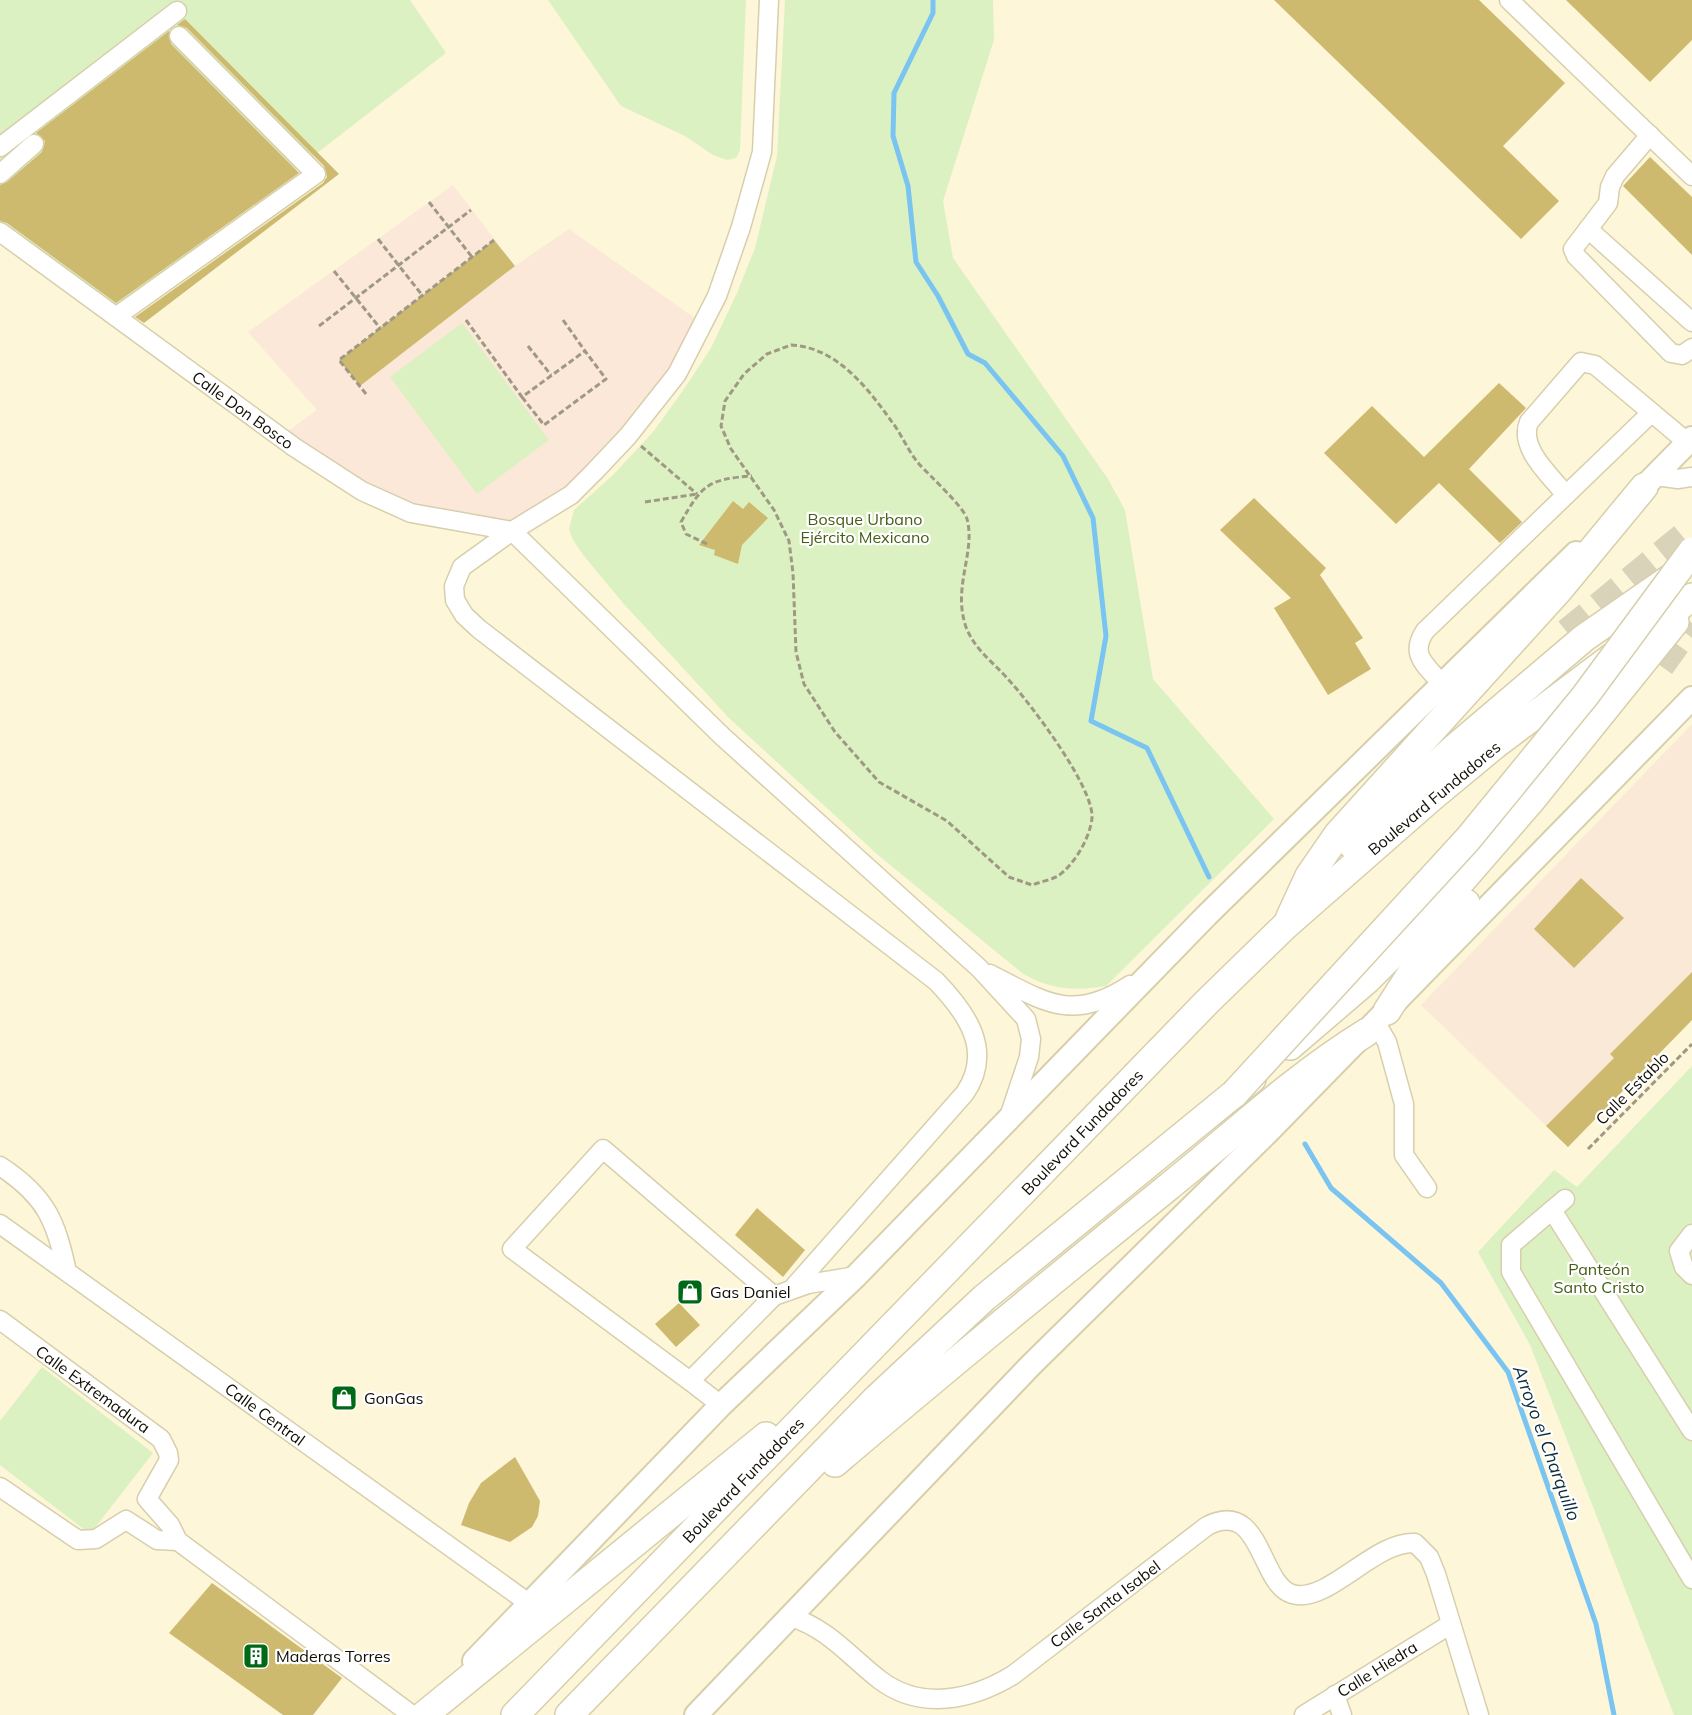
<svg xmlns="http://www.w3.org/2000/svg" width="1692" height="1715" viewBox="0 0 1692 1715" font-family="Mulish,sans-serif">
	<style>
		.industrial { fill: #fae9d7 }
		.education { fill: #fbe8d8 }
		.green { fill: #dcf1c2 }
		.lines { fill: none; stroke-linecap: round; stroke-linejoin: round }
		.stream { stroke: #79c4f1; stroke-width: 5 }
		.building { fill: #cdba6f }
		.highway-tunnel { stroke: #d9d3b9; stroke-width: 27; stroke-dasharray: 27 14; stroke-linecap: butt }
		.minor-casing { stroke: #d7cfab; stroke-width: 21 }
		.major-casing { stroke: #d7cfab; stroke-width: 26 }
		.highway-casing { stroke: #d7cfab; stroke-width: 30 }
		.path { stroke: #9f9984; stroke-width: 3; stroke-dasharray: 6 3; stroke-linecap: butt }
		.minor { stroke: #fff; stroke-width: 18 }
		.major { stroke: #fff; stroke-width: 22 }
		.highway { stroke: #fff; stroke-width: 27 }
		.highway-bridge-casing { stroke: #d7cfab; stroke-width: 30; stroke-linecap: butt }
		.highway-bridge { stroke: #fff; stroke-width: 27 }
		.labels { text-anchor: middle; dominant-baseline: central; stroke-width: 4.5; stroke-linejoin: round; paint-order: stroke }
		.street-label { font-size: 16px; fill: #100d03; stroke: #fff }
		.park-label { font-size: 16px; fill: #455e14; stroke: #fff }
		.poi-label { font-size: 16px; fill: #100d03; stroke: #fff; text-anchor: start }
		.water-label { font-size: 18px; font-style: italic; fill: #0a2c3f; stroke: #fff }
	</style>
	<rect width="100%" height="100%" fill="#fdf6d9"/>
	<path class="industrial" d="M1692 724V1020L1568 1147 1421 1005Z"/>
	<path class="education" d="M453 185 515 266 569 229 703 324 594 472 512 531 411 513 280 437 317 410 248 332Z"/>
	<g class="green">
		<path d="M0 0H410L446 53 115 310 0 228Z"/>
		<path d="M548 0H746L740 150 736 158 727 160 713 155 685 136 621 106Z"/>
		<path d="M785 0H993L994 40 943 201 953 258 1108 479 1125 510 1153 679 1274 819 1106 986C1075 991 1050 990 1022 973L878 855 729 718 623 603 584 556 573 540 569 529 574 510 613 475 653 432 684 389 711 348 737 293 755 248 777 156Z"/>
		<path d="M462 323 549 440 477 494 390 377Z"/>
		<path d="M1692 1066V1715H1674L1530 1345 1478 1252 1554 1170 1577 1187Z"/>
		<path d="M42 1367 153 1453 90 1534 0 1465V1421Z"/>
	</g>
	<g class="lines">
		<g class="stream">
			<path d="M933 0V13L894 93 893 136 908 186 916 262 938 296 968 354 985 363 1063 456 1093 518 1106 636 1091 721 1147 748 1209 877"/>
			<path d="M1305 1144 1331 1188 1441 1283 1508 1372 1596 1624 1614 1715"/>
		</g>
	</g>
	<g class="building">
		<path d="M1274 0H1479L1565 83 1503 146 1559 201 1521 239Z"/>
		<path d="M1566 0H1692V40L1650 82Z"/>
		<path d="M185 19 339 174 144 323 135 317 323 183 327 177 324 166 187 28 177 25Z"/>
		<path d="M169 31 171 44 299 173 116 303 7 223 0 221V185L7 182 42 152 45 141 36 133Z"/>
		<path d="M1650 157 1692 197V255L1623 186Z"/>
		<path d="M494 240 515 266 360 386 339 360Z"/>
		<path d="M1499 383 1526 408 1469 469 1522 522 1500 543 1439 483 1396 524 1324 453 1372 406 1424 457Z"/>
		<path d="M1254 498 1326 568 1320 575 1363 638 1355 643 1371 669 1328 695 1274 608 1291 598 1220 530Z"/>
		<path d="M733 501 743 509 749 502 768 518 742 545 738 564 714 555 715 550 699 545Z"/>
		<path d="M1581 878 1624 918 1574 968 1534 929Z"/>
		<path d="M1692 972V1020L1568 1147 1546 1126 1614 1058 1610 1054Z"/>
		<path d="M757 1208 805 1250 783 1277 735 1235Z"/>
		<path d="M679 1303 700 1325 676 1347 655 1324Z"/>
		<path d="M515 1457 540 1501 538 1516 532 1527 510 1542 461 1525 469 1503 481 1483Z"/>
		<path d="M212 1583 342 1678 313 1715H283L169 1633Z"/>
	</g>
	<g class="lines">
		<g class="highway-tunnel">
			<path d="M1567 632 1692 529"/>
			<path d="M1661 666 1692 623"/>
		</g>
		<defs>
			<g id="minor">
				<path d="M769 0 762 152 741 227 717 296 677 374 628 436 594 472 571 495 512 531 462 567 454 586 455 600 464 615 479 629 936 981C966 1012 994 1050 965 1093L792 1289"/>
				<path d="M1509 0 1692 176"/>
				<path d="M1650 135 1615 176 1610 187 1608 203 1573 249 1576 256 1671 353 1682 355 1692 348"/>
				<path d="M0 147 177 11"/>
				<path d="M0 174 34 144"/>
				<path d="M1588 229 1692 322"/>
				<path d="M0 232 294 447 362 491 411 513 512 531"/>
				<path d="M117 316 316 174 179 36"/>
				<path d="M1656 476 1678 479 1692 477"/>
				<path d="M1566 495C1551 476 1518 448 1529 422L1581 362 1595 365 1687 442"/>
				<path d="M512 531 723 737 979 968 1026 1019 1031 1039 1029 1057 1009 1117"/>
				<path d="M1442 684C1426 665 1409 655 1425 631L1650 414"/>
				<path d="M990 974C1045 1002 1072 1023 1130 985"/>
				<path d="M1376 1023 1387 1042 1404 1104V1155L1427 1188"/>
				<path d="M0 1166C46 1196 56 1221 67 1272"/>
				<path d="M1565 1199 1511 1245V1272L1692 1579"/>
				<path d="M1552 1210 1692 1431"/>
				<path d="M0 1224 530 1604"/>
				<path d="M1692 1234 1679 1251 1684 1267 1692 1275"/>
				<path d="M0 1320 161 1439 168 1453 169 1460 147 1499 170 1525 178 1541 412 1715"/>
				<path d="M690 1381 512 1249 603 1149 774 1296"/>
				<path d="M721 1405 690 1381 774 1296 808 1284 856 1276"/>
				<path d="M0 1487 78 1540 96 1539 126 1520 157 1540 178 1541"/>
				<path d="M791 1617C829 1629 850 1657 880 1680 921 1711 972 1700 1013 1675L1207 1526C1262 1498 1259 1584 1292 1594 1327 1605 1375 1540 1415 1543L1429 1557 1436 1574 1479 1715"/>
				<path d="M1335 1695 1342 1715"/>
				<path d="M1304 1715 1451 1624"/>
			</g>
			<g id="major">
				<path d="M1632 499 1692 438"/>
				<path d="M474 1661 721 1405 856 1276 1207 915 1576 553"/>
				<path d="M696 1715 1031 1365 1269 1131 1692 698"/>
			</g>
			<g id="highway">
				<path d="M1352 845 1451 751 1584 638 1669 579"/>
				<path d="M1290 917 1309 876 1338 834 1559 590 1644 487"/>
				<path d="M1387 1011 1421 958 1466 903"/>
				<path d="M1290 1046 1367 980 1432 915 1530 802 1675 622"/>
				<path d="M835 1463C944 1370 1055 1279 1167 1188 1233 1135 1294 1077 1367 1032"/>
				<path d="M424 1715 766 1436"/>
				<path d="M515 1715 1207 1002 1285 926 1431 798 1495 745 1692 597"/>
				<path d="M569 1715 877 1398 984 1298 1252 1079"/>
			</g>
		</defs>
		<use href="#minor" class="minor-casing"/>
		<use href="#major" class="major-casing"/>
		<use href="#highway" class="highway-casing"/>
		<g class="path">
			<path d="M429 202 472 257"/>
			<path d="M378 239 422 295"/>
			<path d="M334 271 380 328"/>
			<path d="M466 320 522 397 585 351 606 379 544 425 522 397"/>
			<path d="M563 320 585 351"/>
			<path d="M319 326 471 210"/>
			<path d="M791 345C836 347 867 387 892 422 902 435 908 451 919 464 929 475 964 507 967 519 976 552 952 587 966 627 975 650 992 661 1008 679 1030 703 1094 787 1092 818 1090 838 1074 865 1058 876 1050 880 1040 882 1032 885L1009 877 947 821 879 782 835 732 804 684 796 652 793 573 789 541 774 510 731 449 721 426 725 401 744 374 767 354Z"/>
			<path d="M528 346 551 375"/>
			<path d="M366 394 339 360 494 240"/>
			<path d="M641 446 697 494"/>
			<path d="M645 502 697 494"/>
			<path d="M707 544 686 534 681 522C702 485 708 479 752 476"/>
			<path d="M1588 1149 1692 1044"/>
		</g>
		<use href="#minor" class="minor"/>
		<use href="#major" class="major"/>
		<use href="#highway" class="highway"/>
		<defs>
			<path id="highway-bridge" d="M1234 1094 1468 839 1585 696 1692 551"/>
		</defs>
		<use href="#highway-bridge" class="highway-bridge-casing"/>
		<use href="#highway-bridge" class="highway-bridge"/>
	</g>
	<defs>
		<symbol id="shop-square" viewBox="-11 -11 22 22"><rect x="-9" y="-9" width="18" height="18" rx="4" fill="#006916" stroke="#fff"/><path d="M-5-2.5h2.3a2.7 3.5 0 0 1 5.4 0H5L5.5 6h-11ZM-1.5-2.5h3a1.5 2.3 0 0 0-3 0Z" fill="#fff"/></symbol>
		<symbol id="building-square" viewBox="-11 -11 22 22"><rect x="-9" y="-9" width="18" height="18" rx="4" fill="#006916" stroke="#fff"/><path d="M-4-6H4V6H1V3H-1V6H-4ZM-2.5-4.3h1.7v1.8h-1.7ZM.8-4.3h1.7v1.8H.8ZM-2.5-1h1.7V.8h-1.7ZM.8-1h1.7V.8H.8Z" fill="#fff"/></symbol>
	</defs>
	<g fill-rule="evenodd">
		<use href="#shop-square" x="675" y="1277" width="30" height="30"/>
		<use href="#shop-square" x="329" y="1383" width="30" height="30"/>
		<use href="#building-square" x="241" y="1641" width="30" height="30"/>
	</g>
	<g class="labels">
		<g class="street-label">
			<text transform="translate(243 410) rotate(36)">Calle Don Bosco</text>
			<text transform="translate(1434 798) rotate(-40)">Boulevard Fundadores</text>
			<text transform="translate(1632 1088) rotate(-45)">Calle Establo</text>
			<text transform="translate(1082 1132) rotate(-46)">Boulevard Fundadores</text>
			<text transform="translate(93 1389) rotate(36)">Calle Extremadura</text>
			<text transform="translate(265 1414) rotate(36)">Calle Central</text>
			<text transform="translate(743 1480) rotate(-46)">Boulevard Fundadores</text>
			<text transform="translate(1105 1604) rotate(-37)">Calle Santa Isabel</text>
			<text transform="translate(1377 1669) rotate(-32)">Calle Hiedra</text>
		</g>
		<g class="park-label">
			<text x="865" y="519">Bosque Urbano<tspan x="865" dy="18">Ejército Mexicano</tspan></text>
			<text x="1599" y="1269">Panteón<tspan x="1599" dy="18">Santo Cristo</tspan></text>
		</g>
		<g class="poi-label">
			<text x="710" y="1292">Gas Daniel</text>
			<text x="364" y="1398">GonGas</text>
			<text x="276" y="1656">Maderas Torres</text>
		</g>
		<g class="water-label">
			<text transform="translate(1547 1443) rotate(70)">Arroyo el Charquillo</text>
		</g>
	</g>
</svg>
